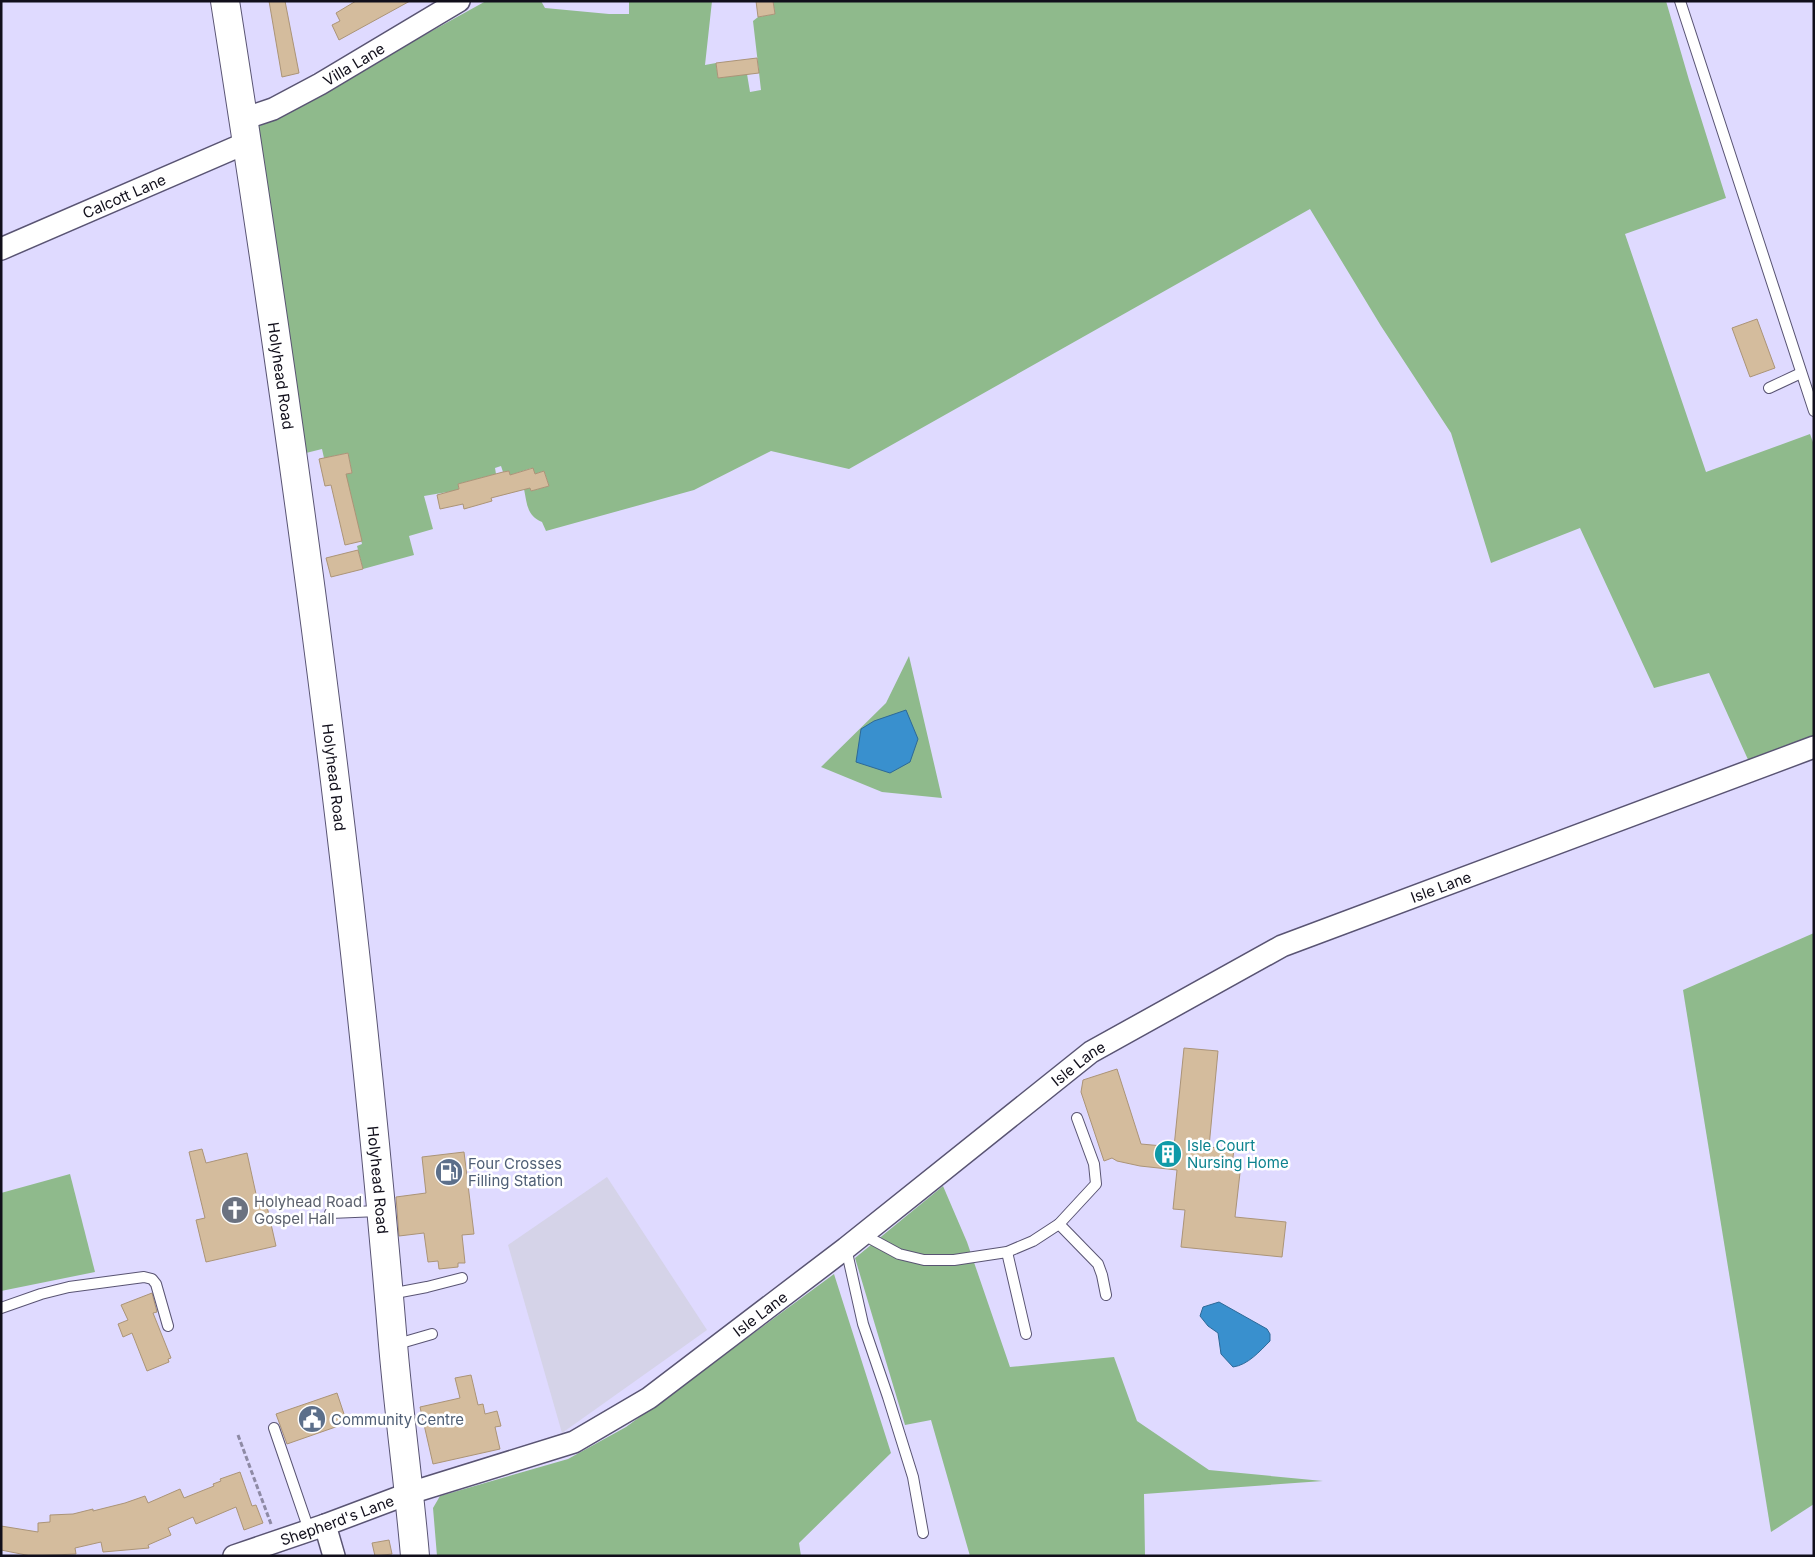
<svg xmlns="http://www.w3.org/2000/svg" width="1815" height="1557" viewBox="0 0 1815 1557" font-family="Inter,sans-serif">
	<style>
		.industrial { fill: #d5d3e8 }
		.green { fill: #8fba8c }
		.water { fill: #3990ce; stroke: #2d6998 }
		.building { fill: #d4bc9d; stroke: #ab9477 }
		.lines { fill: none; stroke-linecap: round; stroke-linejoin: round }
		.lane-casing { stroke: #595473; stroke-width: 12 }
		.street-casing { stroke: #595473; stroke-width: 24 }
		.secondary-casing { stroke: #595473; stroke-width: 30 }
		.path { stroke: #8e8aa5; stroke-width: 3; stroke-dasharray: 5 2.5; stroke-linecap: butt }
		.lane { stroke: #fff; stroke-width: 10 }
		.street { stroke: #fff; stroke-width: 21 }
		.secondary { stroke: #fff; stroke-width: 28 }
		.labels { text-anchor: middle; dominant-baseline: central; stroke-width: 5; stroke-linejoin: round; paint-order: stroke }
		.street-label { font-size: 15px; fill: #110f1b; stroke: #fff }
		.culture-label { font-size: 15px; fill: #0d838f; stroke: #fff; text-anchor: start }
		.service-label { font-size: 15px; fill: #4e5e75; stroke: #fff; text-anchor: start }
		.worship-label { font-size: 15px; fill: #5b616d; stroke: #fff; text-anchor: start }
	</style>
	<rect width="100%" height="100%" fill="#dfdaff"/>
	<path class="industrial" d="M607 1177 707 1330 562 1433 508 1245Z"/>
	<g class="green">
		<path d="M486 1H541L545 8 609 14H629V1H712L705 65 716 63 718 78 747 74 750 92 761 90 753 21 758 17 775 14 773 1H1666L1689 80 1726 198 1625 234 1706 472 1810 434 1814 445V738L1750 764 1709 673 1654 688 1580 528 1491 563 1451 433 1381 326 1310 209 849 469 771 451 694 490 546 531 542 522C527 516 527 504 524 489L530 488 531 491 549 486 544 471 535 474 532 468 510 475 509 471 503 472 501 466 495 468 496 474 458 484 459 490 424 496 433 529 409 536 414 555 363 569 357 546 362 544 350 492 334 476 352 473 348 453 324 458 322 449 306 453 258 127Z"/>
		<path d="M909 656 942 798 882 792 821 767 886 703Z"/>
		<path d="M1814 933V1504L1771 1532 1683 990Z"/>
		<path d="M70 1174 95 1272 1 1291V1193Z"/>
		<path d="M943 1186 967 1242 1010 1367 1114 1357 1137 1421 1209 1470 1323 1481 1144 1494 1145 1556H970L931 1420 905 1425 855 1258Z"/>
		<path d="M834 1274 891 1453 799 1543 801 1556H437L433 1508 440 1496 568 1459 626 1427Z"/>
	</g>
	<g class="water">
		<path d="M906 710 918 739 910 762 890 773 856 762 861 729 874 721Z"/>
		<path d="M1219 1302 1267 1329 1270 1334V1341C1260 1351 1248 1365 1233 1367L1221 1354 1218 1333 1208 1326 1200 1316 1203 1307Z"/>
	</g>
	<g class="building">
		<path d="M269 1H285L299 73 282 77Z"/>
		<path d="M356 1H410L339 40 332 25 340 21 336 13Z"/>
		<path d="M756 1H773L775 14 758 17Z"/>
		<path d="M757 58 759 73 718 78 716 63Z"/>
		<path d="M1757 319 1775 368 1750 377 1732 328Z"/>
		<path d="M348 453 352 473 346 474 362 541 345 545 331 485 325 486 319 459Z"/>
		<path d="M533 468 535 474 544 471 549 486 531 491 530 488 491 498 492 501 464 509 463 504 440 509 437 495 459 489 458 484 503 472 509 471 510 475Z"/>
		<path d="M358 550 363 569 331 577 326 558Z"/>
		<path d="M1184 1048 1218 1051 1209 1147 1234 1150 1232 1164H1241L1235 1217 1286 1222 1282 1257 1181 1247 1185 1210 1173 1209 1177 1170 1140 1166 1117 1161 1112 1158 1104 1161 1081 1092 1083 1080 1117 1069 1141 1144 1174 1147Z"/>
		<path d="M202 1149 206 1163 247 1153 258 1203 266 1202 276 1246 206 1262 196 1220 205 1218 189 1152Z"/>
		<path d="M464 1152 474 1234 462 1235 465 1263H458V1267L439 1269 438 1261 428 1262 424 1233 399 1236 396 1197 426 1193 422 1157Z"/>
		<path d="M152 1293 157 1312 153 1313 171 1358 168 1359 169 1362 147 1371 132 1333 123 1337 118 1324 128 1320 121 1305Z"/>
		<path d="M471 1375 478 1405 483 1404 485 1414 497 1411 501 1426 495 1427 500 1449 433 1464 420 1407 460 1398 455 1378Z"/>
		<path d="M337 1393 347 1423 287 1444 276 1414Z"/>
		<path d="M240 1472 252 1506 256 1505 263 1523 244 1530 236 1507 196 1524 193 1517 168 1528 171 1535 148 1545 149 1548 103 1552 101 1542 75 1548 76 1554 31 1556 1 1550V1526L38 1532V1523L50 1522V1515L73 1514 93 1509V1511L125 1503 145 1496 148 1503 180 1489 184 1498 214 1486 213 1484 221 1481 220 1479Z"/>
		<path d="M389 1540 392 1554 375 1556 372 1543Z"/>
	</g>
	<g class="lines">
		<defs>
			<g id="lane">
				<path d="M1680 1 1814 411"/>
				<path d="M1769 388 1801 373"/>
				<path d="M330 1213 379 1211"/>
				<path d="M1059 1224 1098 1264 1102 1275 1106 1295"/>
				<path d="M862 1234 899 1254 924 1260H954L1007 1252 1033 1241 1059 1224 1096 1184 1094 1164 1077 1118"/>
				<path d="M846 1248 863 1324 888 1397 913 1477 923 1533"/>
				<path d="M1007 1252 1026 1334"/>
				<path d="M390 1294 427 1287 462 1278"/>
				<path d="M1 1308 41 1294 69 1287 144 1277 152 1279 156 1284 168 1326"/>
				<path d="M394 1345 432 1334"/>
				<path d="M274 1428 309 1530"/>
			</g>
			<g id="street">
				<path id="s1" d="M243 119 273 109 320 84 459 1"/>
				<path id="s2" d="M1 249 246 143"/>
				<path d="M325 1525 334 1556"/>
				<path id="s3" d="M234 1556 325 1525 410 1493 574 1442 649 1398 846 1248 1091 1052 1282 946 1814 747"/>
			</g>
			<g id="secondary">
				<path id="s4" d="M225 1C295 447 356 895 393 1344 399 1415 409 1485 415 1556"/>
			</g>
		</defs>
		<use href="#lane" class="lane-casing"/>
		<use href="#street" class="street-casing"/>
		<use href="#secondary" class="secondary-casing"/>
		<path class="path" d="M238 1435 271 1524"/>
		<use href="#lane" class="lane"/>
		<use href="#street" class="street"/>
		<use href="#secondary" class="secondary"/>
	</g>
	<defs>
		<symbol id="building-disc" viewBox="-11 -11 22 22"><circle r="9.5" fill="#0f9aa8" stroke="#fff"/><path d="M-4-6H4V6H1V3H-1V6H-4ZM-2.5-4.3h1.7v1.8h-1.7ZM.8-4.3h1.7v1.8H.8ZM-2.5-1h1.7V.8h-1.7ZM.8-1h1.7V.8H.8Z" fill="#fff"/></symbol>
		<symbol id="fuel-disc" viewBox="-11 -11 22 22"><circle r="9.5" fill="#5c6f8a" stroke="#fff"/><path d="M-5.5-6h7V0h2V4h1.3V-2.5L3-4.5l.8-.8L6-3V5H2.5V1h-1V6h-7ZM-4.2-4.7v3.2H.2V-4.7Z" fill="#fff"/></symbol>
		<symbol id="church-disc" viewBox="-11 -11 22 22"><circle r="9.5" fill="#6b7280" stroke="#fff"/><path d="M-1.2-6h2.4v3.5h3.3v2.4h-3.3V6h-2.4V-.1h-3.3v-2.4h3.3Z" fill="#fff"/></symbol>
		<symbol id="civic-disc" viewBox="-11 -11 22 22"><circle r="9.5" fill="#5c6f8a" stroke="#fff"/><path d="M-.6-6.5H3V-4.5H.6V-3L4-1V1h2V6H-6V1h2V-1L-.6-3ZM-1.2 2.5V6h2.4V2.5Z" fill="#fff"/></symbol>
	</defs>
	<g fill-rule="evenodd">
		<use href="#building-disc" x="1152" y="1138" width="32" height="32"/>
		<use href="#fuel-disc" x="433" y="1156" width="32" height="32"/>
		<use href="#church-disc" x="219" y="1194" width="32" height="32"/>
		<use href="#civic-disc" x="296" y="1403" width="32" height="32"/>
	</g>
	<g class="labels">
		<g class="street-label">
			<text stroke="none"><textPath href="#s1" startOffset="124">Villa Lane</textPath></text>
			<text stroke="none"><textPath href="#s2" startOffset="134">Calcott Lane</textPath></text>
			<text stroke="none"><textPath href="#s4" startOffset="379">Holyhead Road</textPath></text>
			<text stroke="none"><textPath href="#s4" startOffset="784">Holyhead Road</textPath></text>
			<text stroke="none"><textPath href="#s3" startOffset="1395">Isle Lane</textPath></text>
			<text stroke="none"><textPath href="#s3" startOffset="990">Isle Lane</textPath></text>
			<text stroke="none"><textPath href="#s4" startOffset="1189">Holyhead Road</textPath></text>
			<text stroke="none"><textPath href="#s3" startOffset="585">Isle Lane</textPath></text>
			<text stroke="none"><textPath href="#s3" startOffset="109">Shepherd's Lane</textPath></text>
		</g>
		<g class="culture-label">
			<text x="1187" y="1145">Isle Court<tspan x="1187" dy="17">Nursing Home</tspan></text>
		</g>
		<g class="service-label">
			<text x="468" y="1163">Four Crosses<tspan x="468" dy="17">Filling Station</tspan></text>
			<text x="331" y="1419">Community Centre</text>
		</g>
		<g class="worship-label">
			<text x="254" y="1201">Holyhead Road<tspan x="254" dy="17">Gospel Hall</tspan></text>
		</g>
	</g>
	<rect width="1815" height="1557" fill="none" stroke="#110f1b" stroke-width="5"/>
</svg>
